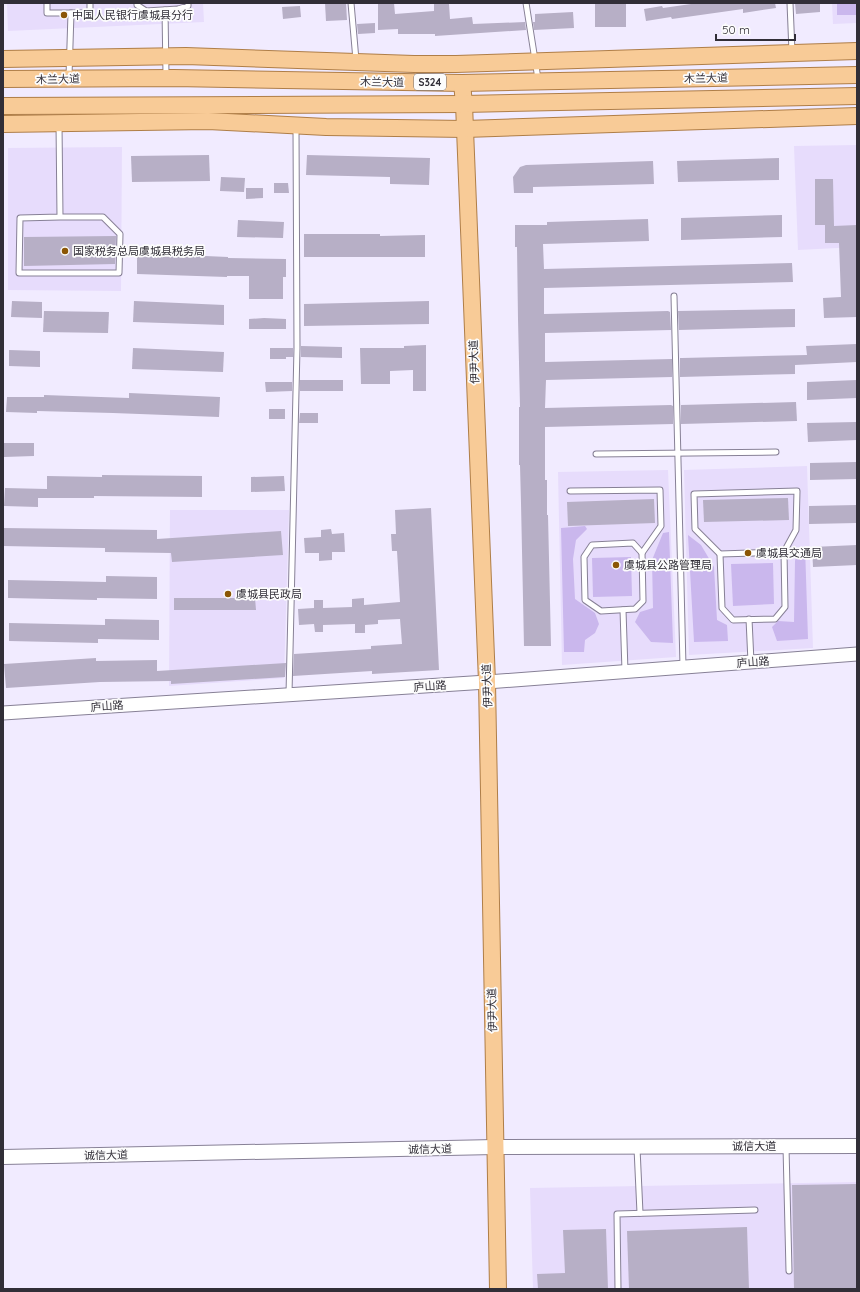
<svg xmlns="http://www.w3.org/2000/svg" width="860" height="1292" viewBox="0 0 860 1292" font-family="Quicksand,'Noto Sans SC',sans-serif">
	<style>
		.built { fill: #e7dcfc }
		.green { fill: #cab7ed }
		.building { fill: #b7afc6 }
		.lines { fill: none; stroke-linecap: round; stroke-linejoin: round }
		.service-casing { stroke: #878096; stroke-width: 7 }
		.tertiary-casing { stroke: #878096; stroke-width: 15 }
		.secondary-casing { stroke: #878096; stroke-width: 16 }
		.primary-casing { stroke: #af7e48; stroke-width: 18 }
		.service { stroke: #fff; stroke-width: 5 }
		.tertiary { stroke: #fff; stroke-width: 13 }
		.secondary { stroke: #fff; stroke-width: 14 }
		.primary { stroke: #f8cb97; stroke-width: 16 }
		.poi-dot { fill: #8b5605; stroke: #fcfcfc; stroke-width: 1.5 }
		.labels { text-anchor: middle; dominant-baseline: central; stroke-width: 3.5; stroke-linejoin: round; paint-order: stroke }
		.shield { fill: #fcfcfc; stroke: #6e6c72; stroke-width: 1 }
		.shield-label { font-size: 10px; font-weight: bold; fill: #312e37 }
		.poi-label { font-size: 11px; fill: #312e37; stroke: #fcfcfc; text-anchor: start }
		.street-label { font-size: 11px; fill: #312e37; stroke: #fcfcfc }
	</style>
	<rect width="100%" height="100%" fill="#f1ebff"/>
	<g class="built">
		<path d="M7 3H203L204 22 8 31Z"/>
		<path d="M832 3H857V23L833 24Z"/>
		<path d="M857 145V247L798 250 794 146Z"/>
		<path d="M122 147 121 291 8 290V148Z"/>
		<path d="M807 466 813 648 689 655 684 470Z"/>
		<path d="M668 470 676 657 562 665 558 472Z"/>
		<path d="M170 510H289L284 678 169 686Z"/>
		<path d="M857 1182V1289H533L530 1188Z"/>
	</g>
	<g class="green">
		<rect x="837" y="3" width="20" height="12"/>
		<path d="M585 526 587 529 576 540 573 559 575 599 595 613 599 624 595 633 585 640 584 652H564L561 528Z"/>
		<path d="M669 532 673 643 651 642 635 622 640 612 653 608 652 560 663 533Z"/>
		<path d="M688 535 701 545 714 567 717 620 727 625 728 641 694 642Z"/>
		<path d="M805 546 808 639 777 641 772 627 778 621 794 622 795 561 797 552Z"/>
		<path d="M631 557 632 596 593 597 592 558Z"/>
		<path d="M773 563 774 604 733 606 731 564Z"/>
	</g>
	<g class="building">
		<path d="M325 3H346L347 20 326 21Z"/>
		<path d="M394 3 395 14 434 11V4H449L450 19 472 17 473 24 525 22 526 30 435 36V34H398V29L378 30V4Z"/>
		<rect x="595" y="3" width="31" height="24"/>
		<path d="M698 3H775L776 8 743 13V9L672 19 671 17 646 21 644 9 662 6 663 8Z"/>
		<path d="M795 3H820V12L796 14Z"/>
		<path d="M300 6 301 17 283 19 282 7Z"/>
		<path d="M573 12 574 28 534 30 533 22H535V14Z"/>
		<path d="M375 23V33L358 34 357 24Z"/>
		<path d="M209 155 210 181 132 182 131 156Z"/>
		<path d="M307 155 430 158 429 185 390 184V177L306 175Z"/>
		<path d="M779 158V180L678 182 677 161Z"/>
		<path d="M653 161 654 184 533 187V193H514L513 177 520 167 526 165Z"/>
		<path d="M221 177 245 178 244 192 220 191Z"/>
		<path d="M815 179H833L834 226 857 225V317L824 318 823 298 841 297 839 243H825V225H815Z"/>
		<path d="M274 183H288L289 193H274Z"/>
		<path d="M246 188H263V198L246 199Z"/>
		<path d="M782 215V237L681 240V218Z"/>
		<path d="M648 219 649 241 543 244 544 269 792 263 793 282 544 288V314L668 311 670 312 671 330 545 333V362L672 359V377L546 380 545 408 671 405 673 406V424L545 427V480H547V515H548L551 646H524L521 503 520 465H519V407H520L518 319 517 247H515V225H547V222Z"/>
		<path d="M238 220 284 222 283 238 237 237Z"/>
		<path d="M304 234H380V236L425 235V257H304Z"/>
		<path d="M116 236 115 264 24 266V237Z"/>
		<path d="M137 253 228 257V258L286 259V277H283V299H249V276H227V277L137 274Z"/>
		<path d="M12 301 42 302V318L11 317Z"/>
		<path d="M134 301 224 305V325L133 322Z"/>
		<path d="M429 301V324L304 326V304Z"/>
		<path d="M795 309V327L679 330 678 311Z"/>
		<path d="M44 311 109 312 108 333 43 332Z"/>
		<path d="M264 318 286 319V329H249V319Z"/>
		<path d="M857 344V362L795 365V374L680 377V358H682L807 355 806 346Z"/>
		<path d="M426 345V391H413V370L390 371V384H361L360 348H404V346Z"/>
		<path d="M301 346 342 347V358L301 357Z"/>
		<path d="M133 348 224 352 223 372 132 369Z"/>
		<path d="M270 348H293V357H286V359H270Z"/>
		<path d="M9 350 40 351V367L9 366Z"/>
		<rect x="300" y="380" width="43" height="11"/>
		<path d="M857 380V398L807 400V382Z"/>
		<path d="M265 382H292V391L266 392Z"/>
		<path d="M129 393 220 397 219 417 113 413 37 411V413L6 412 7 397H44V395L129 398Z"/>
		<path d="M796 402 797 421 681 424V405Z"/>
		<rect x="269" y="409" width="16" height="10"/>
		<path d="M300 413H318V423H299Z"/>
		<path d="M857 422V440L808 442 807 423Z"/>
		<path d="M4 443H34V456L4 457Z"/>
		<path d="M857 462V479L810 480V463Z"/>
		<path d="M102 475 202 476V497L94 496V498H38V507L4 506 5 488 47 489V476L102 477Z"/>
		<path d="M284 476 285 491 251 492V477Z"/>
		<path d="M788 498 789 520 704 522 703 500Z"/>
		<path d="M654 499 655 523 568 526 567 502Z"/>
		<path d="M857 505V523L809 524V506Z"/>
		<path d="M431 508 439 670 372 674V671L293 676 294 654 371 649V646L402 644 400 619 378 620V624L365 625V633H355V624L323 625V632H315L314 624 299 625 298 609 314 608V600H323V608L352 607V599L364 598V605L400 602 397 551H392L391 534H396L395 510Z"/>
		<path d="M3 528 157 530V539L281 531 283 555 172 562 171 553 105 552V548L3 546Z"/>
		<path d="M331 529 332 534 344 533 345 552H332V560L319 561V553H305L304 538 321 537V530Z"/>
		<path d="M857 545V565L813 567 812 547Z"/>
		<path d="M106 576 157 577V599L97 598V600L8 598V580L106 582Z"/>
		<path d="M174 598H255L256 610H174Z"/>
		<path d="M105 619 159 620V640L98 639V643L9 641V623L105 625Z"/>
		<path d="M96 658V661L157 660V671L286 663 285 677 171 684V681L100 682 6 688 4 664Z"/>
		<path d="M857 1184V1289H794L792 1185Z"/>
		<path d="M747 1227 749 1289H629L627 1231Z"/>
		<path d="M606 1229 608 1289H538L537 1274 565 1273 563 1230Z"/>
	</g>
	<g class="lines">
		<defs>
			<g id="service">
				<path d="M47 3V13H90V3"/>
				<path d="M137 3V5L146 11 178 9 188 6V3"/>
				<path d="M351 3 356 60"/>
				<path d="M526 3 538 79"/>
				<path d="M790 3 792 52"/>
				<path d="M165 10 166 75"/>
				<path d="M69 76 71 13"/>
				<path d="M59 124 60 217 20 218 19 273H119L120 234 103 217H60"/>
				<path d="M674 296 683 666"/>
				<path d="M596 454 776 452"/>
				<path d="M570 491 660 490 661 526 642 553"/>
				<path d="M797 491 796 530 784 552 720 554 695 529 694 494Z"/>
				<path d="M633 543 642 553 643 601 635 609 601 611 585 600 584 557 592 545Z"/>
				<path d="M720 554 722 608 733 620 775 619 785 607 784 552"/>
				<path d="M623 610 625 671"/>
				<path d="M749 619 751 662"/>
				<path d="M289 694 297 348 296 128"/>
				<path d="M786 1147 789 1271"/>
				<path d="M637 1148 640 1213"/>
				<path d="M618 1289 617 1214 755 1210"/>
			</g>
			<path id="tertiary" d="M3 713 487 682 857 654"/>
			<path id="secondary" d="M3 1157 495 1147 857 1146"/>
			<g id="primary">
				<path d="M3 59 186 56 414 64H456L857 51"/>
				<path d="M3 79 174 78 462 83 857 75"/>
				<path d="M462 83 464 104 487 682 498 1289"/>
				<path d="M3 106 464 104 857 96"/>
				<path d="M3 124 208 121 326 127 465 129 857 116"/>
			</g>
		</defs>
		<use href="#service" class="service-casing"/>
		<use href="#tertiary" class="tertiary-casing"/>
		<use href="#secondary" class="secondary-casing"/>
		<use href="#primary" class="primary-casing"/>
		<use href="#service" class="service"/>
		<use href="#tertiary" class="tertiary"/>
		<use href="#secondary" class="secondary"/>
		<use href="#primary" class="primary"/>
	</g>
	<g class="poi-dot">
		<circle cx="64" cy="15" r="4"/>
		<circle cx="65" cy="251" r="4"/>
		<circle cx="748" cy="553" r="4"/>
		<circle cx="616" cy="565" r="4"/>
		<circle cx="228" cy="594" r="4"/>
	</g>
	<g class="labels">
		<rect class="shield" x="414" y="74" width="32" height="16" rx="3"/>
		<g class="shield-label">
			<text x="430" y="82">S324</text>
		</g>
		<g class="poi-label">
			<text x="72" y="15">中国人民银行虞城县分行</text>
			<text x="73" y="251">国家税务总局虞城县税务局</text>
			<text x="756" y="553">虞城县交通局</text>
			<text x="624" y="565">虞城县公路管理局</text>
			<text x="236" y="594">虞城县民政局</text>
		</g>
		<g class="street-label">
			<text transform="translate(706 78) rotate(-1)">木兰大道</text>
			<text transform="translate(58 79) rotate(-1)">木兰大道</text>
			<text transform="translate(382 82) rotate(1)">木兰大道</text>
			<text transform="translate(474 362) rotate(-92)">伊尹大道</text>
			<text transform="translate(753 662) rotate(-4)">庐山路</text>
			<text transform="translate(430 686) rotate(-4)">庐山路</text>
			<text transform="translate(487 686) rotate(-92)">伊尹大道</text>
			<text transform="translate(107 706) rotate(-4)">庐山路</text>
			<text transform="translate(492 1010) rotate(-91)">伊尹大道</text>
			<text x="754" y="1146">诚信大道</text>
			<text transform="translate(430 1149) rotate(-1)">诚信大道</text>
			<text transform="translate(106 1155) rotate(-1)">诚信大道</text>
		</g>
	</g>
	<rect width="860" height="1292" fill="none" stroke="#312e37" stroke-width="8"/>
	<path d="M716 34v6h79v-6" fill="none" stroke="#312e37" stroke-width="2"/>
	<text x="722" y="34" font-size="12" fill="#312e37" stroke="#fcfcfc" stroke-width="3" paint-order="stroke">50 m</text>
</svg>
